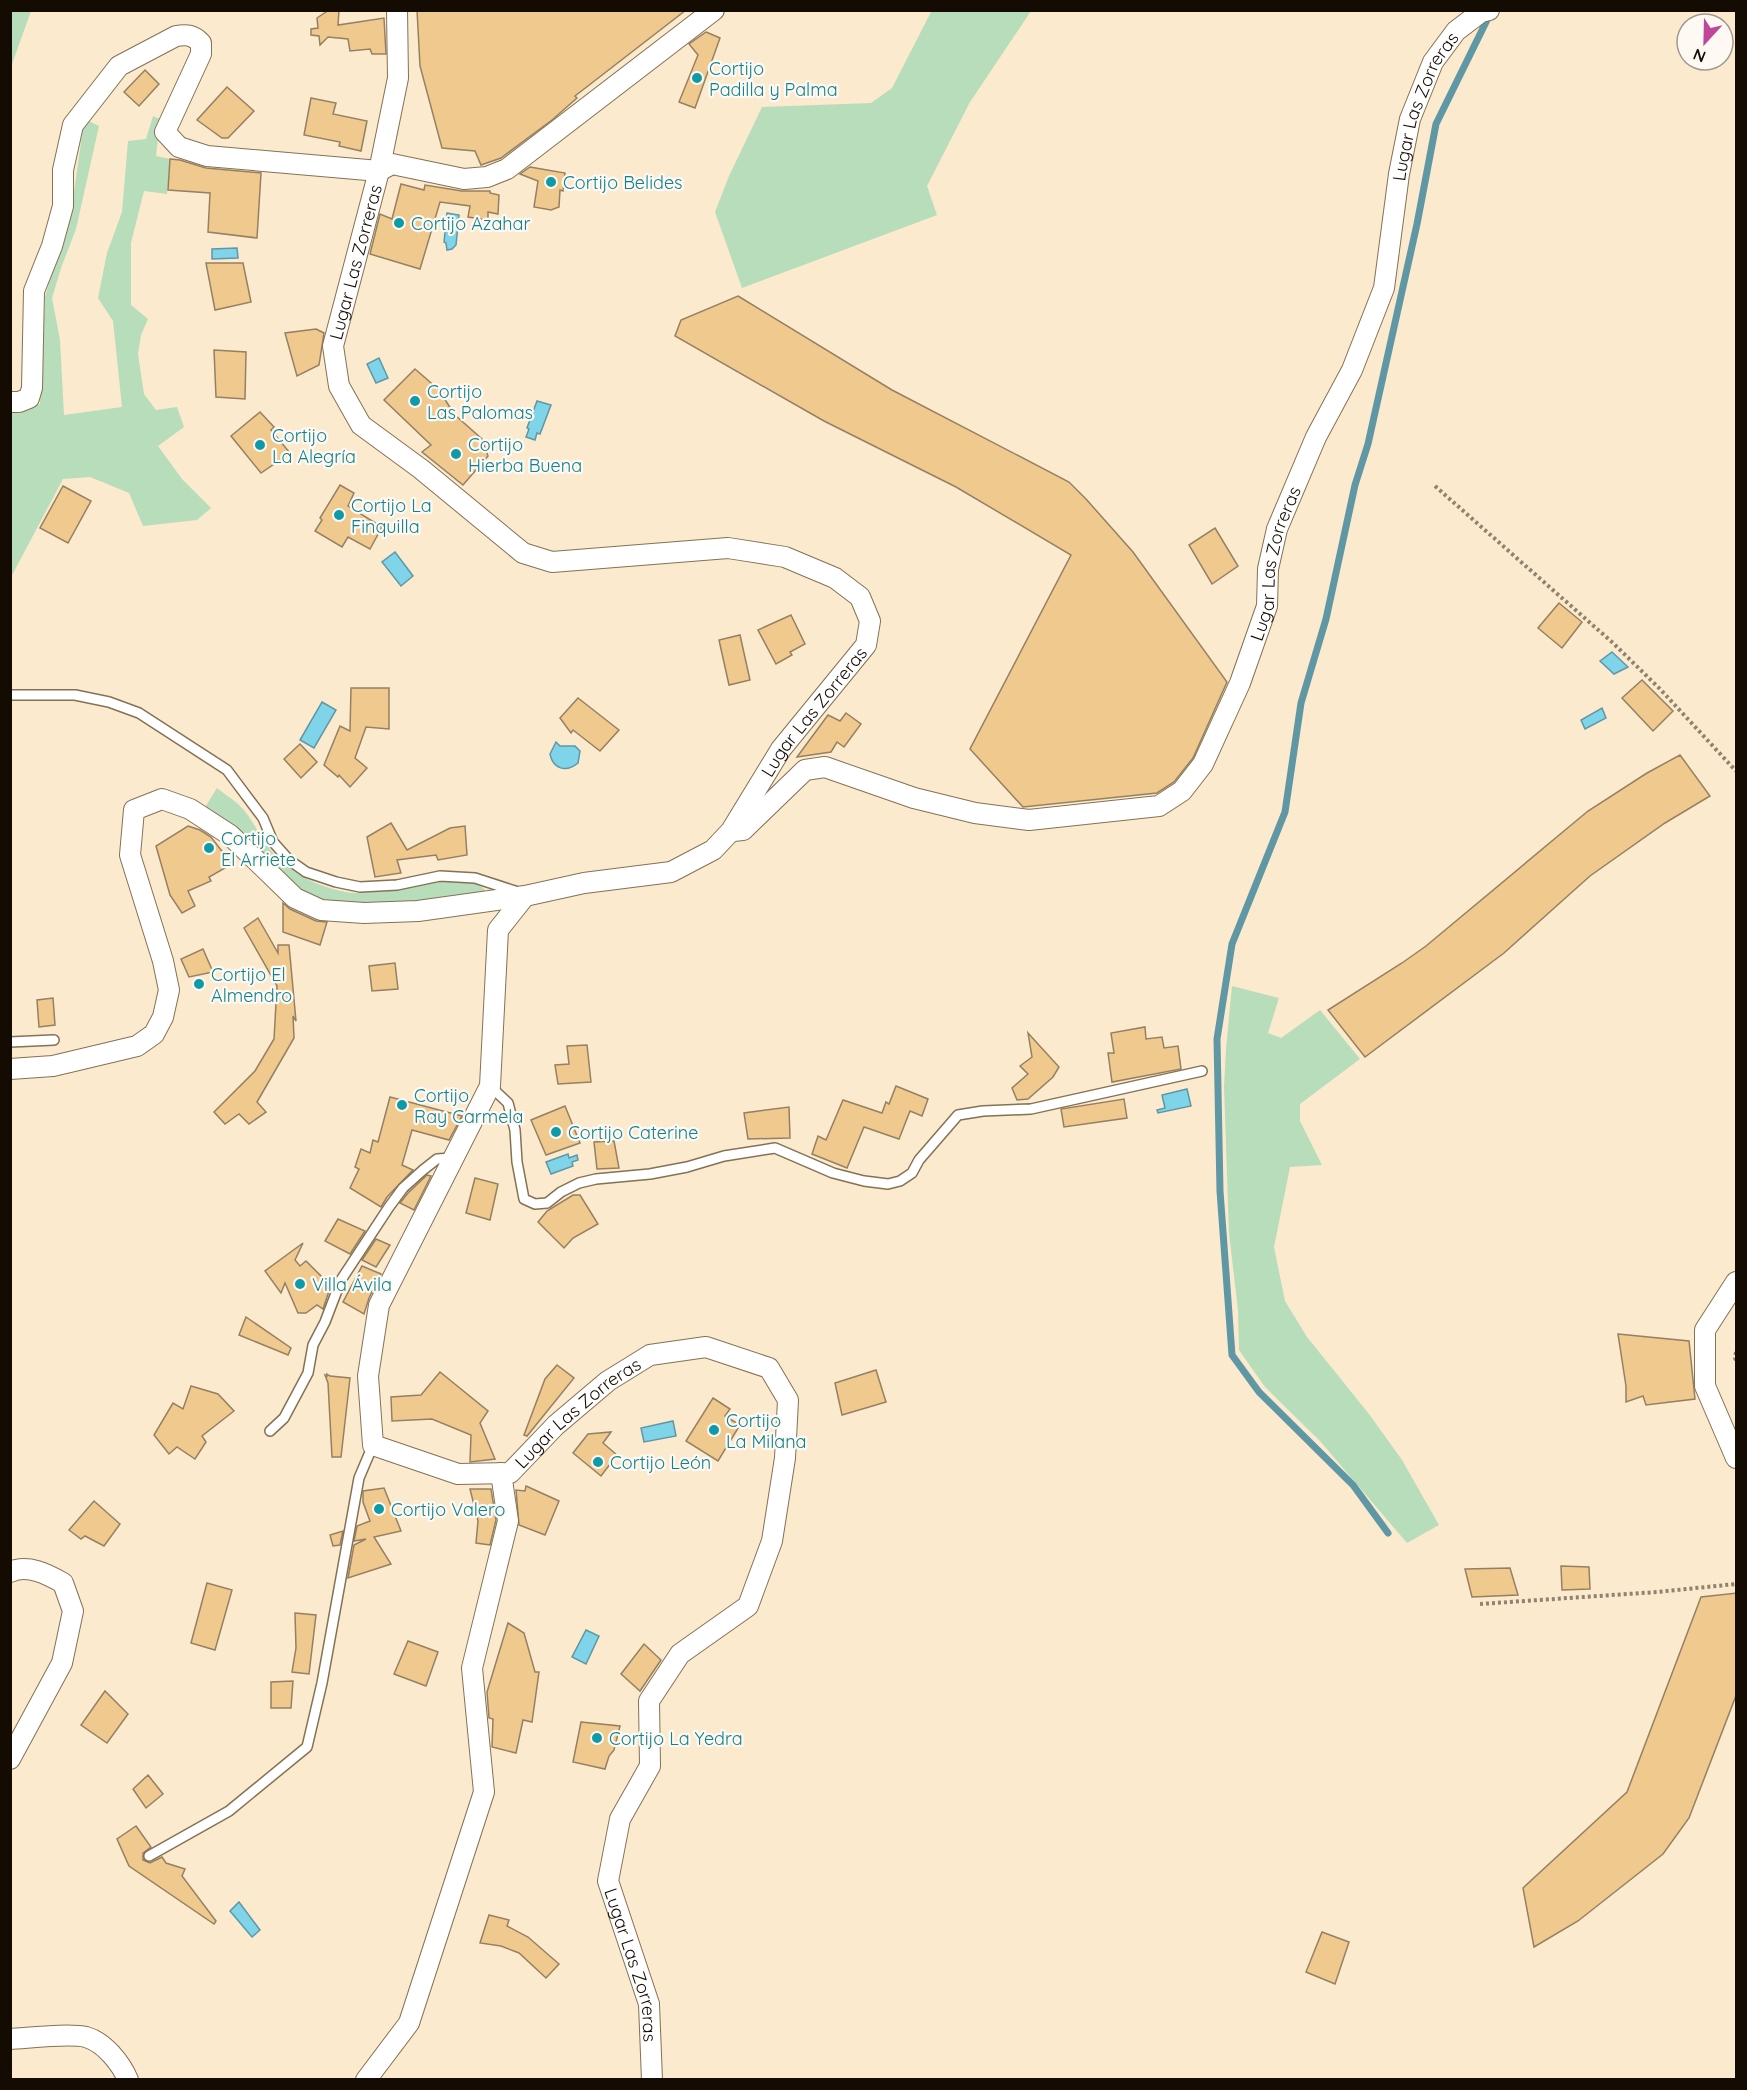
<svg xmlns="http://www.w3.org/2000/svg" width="1747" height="2090" viewBox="0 0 1747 2090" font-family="Quicksand,sans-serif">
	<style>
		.green { fill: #b7ddbb }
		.water { fill: #7fd4e9; stroke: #5f98a4; stroke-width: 1.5 }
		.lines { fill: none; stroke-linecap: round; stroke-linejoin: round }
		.stream { stroke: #5f98a4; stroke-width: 7 }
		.building { fill: #f0c98f; stroke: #958062; stroke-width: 1.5 }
		.lane-casing { stroke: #857153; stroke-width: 12 }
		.street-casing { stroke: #857153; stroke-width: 22 }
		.path { stroke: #8f826f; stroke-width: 4; stroke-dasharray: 3 3; stroke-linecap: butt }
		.lane { stroke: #fff; stroke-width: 9 }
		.street { stroke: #fff; stroke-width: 20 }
		.culture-dot { fill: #0f9aa8; stroke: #fef9f3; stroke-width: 2 }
		.labels { text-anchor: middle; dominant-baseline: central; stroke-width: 4.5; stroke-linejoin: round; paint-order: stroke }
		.culture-label { font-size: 18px; fill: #0d838f; stroke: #fef9f3; text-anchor: start }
		.street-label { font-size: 18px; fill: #140c03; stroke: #fef9f3 }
	</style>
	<rect width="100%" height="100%" fill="#fceacf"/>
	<g class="green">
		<path d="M11 10 31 11 11 67 10 11Z"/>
		<path d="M932 10 1031 11 970 102 927 186 937 215 742 288 715 212 729 176 762 107 871 103 892 88Z"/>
		<path d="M153 116 160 119 156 156 170 159 167 194 144 191 131 243V305L148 319 141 335 138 354 144 394 156 410 177 407 184 427 158 446 182 479 211 508 197 520 143 526 129 493 90 477 63 479 11 577V413H19L40 404 45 297 73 199 83 128 89 121 99 126 76 229 61 268 52 298 60 340 64 415 122 407 113 321 98 298 107 253 122 212 128 141 146 139Z"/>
		<path d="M217 788C224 794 233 799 239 805 250 815 257 831 265 843 284 870 314 886 346 892 378 899 465 865 485 890L483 895 417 905 331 903 311 896 288 882 204 809Z"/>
		<path d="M1232 986 1279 998 1268 1033 1281 1038 1320 1010 1360 1059 1300 1104V1121L1322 1165 1290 1167 1274 1247 1285 1301 1307 1337 1369 1414 1402 1460 1439 1525 1407 1543 1320 1441 1265 1387 1239 1350 1238 1310 1229 1233 1224 1087 1226 1049Z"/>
	</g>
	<g class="water">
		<path d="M447 213 459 215 456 245 452 249 447 250 446 243 444 242Z"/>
		<path d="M237 248 238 258 212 259V249Z"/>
		<path d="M379 358 388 378 376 383 367 364Z"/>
		<path d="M537 401 551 405 540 434 537 433 535 440 526 437 529 429 527 428Z"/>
		<path d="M395 552 413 576 401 586 382 562Z"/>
		<path d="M1612 652 1628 667 1614 674 1600 661Z"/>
		<path d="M322 702 336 710 314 748 300 740Z"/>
		<path d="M1602 708 1606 718 1585 729 1581 720Z"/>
		<path d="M556 742 560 746H575L580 751 578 763C566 773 553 769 550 754Z"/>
		<path d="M1187 1089 1191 1106 1158 1113 1157 1110 1165 1108 1162 1095Z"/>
		<path d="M568 1154 569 1158 577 1155 578 1160 572 1162 573 1166 551 1174 546 1162Z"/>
		<path d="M673 1421 676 1436 644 1442 641 1428Z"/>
		<path d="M586 1630 599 1636 586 1664 572 1657Z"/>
		<path d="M239 1902 260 1930 252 1937 230 1911Z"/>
	</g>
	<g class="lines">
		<path class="stream" d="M1388 1533 1353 1485 1259 1392 1232 1355 1220 1191 1217 1039 1232 944 1285 812 1301 703 1326 619 1355 485 1368 444 1417 224 1436 124 1488 18"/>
	</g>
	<g class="building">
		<path d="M329 10H339L338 25 384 18 386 54H372L370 49 350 51 348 39 328 37 320 45 319 36 311 35V29L318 28 317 18Z"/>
		<path d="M417 10H686L575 96 577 98 552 120 501 158 481 165 475 151 442 148 420 66Z"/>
		<path d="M706 32 720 38 695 108 679 102 698 55 689 44Z"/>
		<path d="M145 70 159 84 139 106 124 92Z"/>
		<path d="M227 87 254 111 228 138H222L197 120Z"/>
		<path d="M311 98 336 103 333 114 367 121 361 151 339 146 340 142 304 135Z"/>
		<path d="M170 159 180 160 206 168 261 173 257 238 208 232 210 193 168 190Z"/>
		<path d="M530 167 565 173 563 191 560 190 559 207 551 210 534 207 538 181 520 174Z"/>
		<path d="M401 184 424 190 425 185 462 191H490V193L499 195 498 214 488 212V220L468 217 470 206 440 202 420 269 370 254 380 214 392 219Z"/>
		<path d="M206 263H243L251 302 215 310Z"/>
		<path d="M738 296 892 390 1069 482 1086 499 1133 552 1227 682 1193 758 1174 782 1157 793 1023 807 970 749 1071 555 956 487 824 421 675 336 681 320Z"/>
		<path d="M316 329 324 333 319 365 297 376 285 333Z"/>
		<path d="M214 350 246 352 245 399 216 397Z"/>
		<path d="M415 369 438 389 455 415 482 439 488 456 463 485 422 452 431 445 384 400Z"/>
		<path d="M260 412 274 427 271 430 290 453 261 473 231 436Z"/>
		<path d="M340 485 354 493 348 506 382 527 370 549 348 537 342 547 315 531 322 520 320 518Z"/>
		<path d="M63 486 91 501 68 543 40 528Z"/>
		<path d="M1215 528 1238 566 1212 584 1189 545Z"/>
		<path d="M1559 603 1582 622 1562 648 1538 628Z"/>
		<path d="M791 615 805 644 790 652 792 655 776 664 758 630Z"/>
		<path d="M740 635 750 680 729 685 719 640Z"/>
		<path d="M1642 680 1673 711 1653 731 1622 698Z"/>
		<path d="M351 688H389V729L366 727 355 758 367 768 350 787 339 775 338 777 324 765 340 726 350 731Z"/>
		<path d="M578 698 619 730 600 751 573 730 571 733 560 718Z"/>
		<path d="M846 713 861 724 844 747 837 742 831 752 797 757 828 715 840 721Z"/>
		<path d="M300 744 317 762 301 778 284 759Z"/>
		<path d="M1680 755 1710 796 1665 823 1590 876 1504 953 1365 1057 1328 1010 1402 963 1426 946 1588 811 1647 773Z"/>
		<path d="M391 823 407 850 450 828 465 826 467 855 438 860 436 855 397 860 401 873 375 877 367 837Z"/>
		<path d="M188 826 200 830 211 837 232 864 209 877 211 881 188 891 195 906 182 913 170 895 156 846Z"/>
		<path d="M283 903 290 909 316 921 327 922 320 945 283 932Z"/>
		<path d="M258 918 278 953V945H289L296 1021 293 1016 294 1038 257 1102 266 1112 249 1124 239 1114 225 1124 214 1112 255 1071 274 1039 277 986 244 928Z"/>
		<path d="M203 949 213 972 189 977 181 959Z"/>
		<path d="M395 963 398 989 372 991 369 966Z"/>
		<path d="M53 998 55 1025 39 1027 37 1000Z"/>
		<path d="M1145 1027 1146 1039 1162 1037 1164 1048 1178 1046 1181 1069 1112 1082 1108 1053H1114L1111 1033Z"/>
		<path d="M1028 1033 1059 1067 1053 1077 1028 1099 1017 1100 1012 1088 1028 1074 1020 1066 1032 1057Z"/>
		<path d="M587 1045 591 1082 558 1084 555 1065 569 1064 567 1046Z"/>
		<path d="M896 1086 928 1099 922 1116 910 1111 899 1139 864 1127 847 1168 812 1154 818 1136 826 1140 843 1100 882 1113 886 1102 889 1104Z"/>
		<path d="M390 1097 462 1116 449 1140 412 1130 402 1165 413 1170 387 1197 381 1207 350 1188 359 1169 355 1167 361 1149 370 1153 373 1140 378 1142Z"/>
		<path d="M1124 1099 1127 1118 1064 1127 1061 1109Z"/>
		<path d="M565 1106 580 1143 546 1155 531 1120Z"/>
		<path d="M789 1107 790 1138 748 1139 744 1113Z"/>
		<path d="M614 1141 619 1168 597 1169 594 1142Z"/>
		<path d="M427 1175 431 1176 414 1210 400 1203 408 1193Z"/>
		<path d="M475 1178 498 1184 490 1220 466 1213Z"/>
		<path d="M573 1195H580L598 1224 573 1238 564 1248 538 1222 547 1211Z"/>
		<path d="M338 1219 365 1231 350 1254 325 1241Z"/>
		<path d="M376 1239 390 1245 376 1267 362 1260Z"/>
		<path d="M303 1243 295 1260 300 1266 306 1261 322 1277 329 1291 323 1309 317 1305 306 1313H298L285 1283 281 1293 265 1271Z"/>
		<path d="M362 1266 381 1274 369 1298 364 1314 343 1302Z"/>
		<path d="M246 1317 291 1348 288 1355 239 1335Z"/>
		<path d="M1618 1334 1689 1341 1695 1399 1646 1405 1643 1396 1626 1402V1386Z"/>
		<path d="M557 1365 574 1378 527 1436 524 1435 545 1379Z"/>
		<path d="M876 1370 886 1402 842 1415 835 1383Z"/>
		<path d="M440 1372 488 1411 480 1423 495 1459 470 1462 471 1435 432 1419 392 1421 391 1397 421 1395Z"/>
		<path d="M327 1374 330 1376 350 1378 341 1457H332L328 1383 325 1375 327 1376Z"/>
		<path d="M191 1386 218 1394 234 1411 202 1436 206 1442 195 1459 177 1447 169 1454 154 1435 173 1403 183 1409Z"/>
		<path d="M713 1398 730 1409 725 1416 740 1425 718 1461 686 1441Z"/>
		<path d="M611 1432 603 1443 617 1455 601 1476 573 1453 588 1434Z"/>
		<path d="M526 1486 559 1501 545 1535 519 1525 516 1490 525 1491Z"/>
		<path d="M384 1488 401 1531 374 1537 391 1564 348 1578 354 1545 366 1539 354 1541 357 1526 370 1521 363 1502V1491Z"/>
		<path d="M470 1489H491L496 1520 490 1545 476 1543 478 1521Z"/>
		<path d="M94 1501 120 1524 104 1546 85 1536 81 1539 69 1530Z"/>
		<path d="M343 1531 340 1545 333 1546 330 1535Z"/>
		<path d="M1561 1566 1589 1567 1590 1589 1562 1590Z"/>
		<path d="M1510 1568 1518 1595 1472 1597 1465 1569Z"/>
		<path d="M207 1583 232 1590 215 1650 191 1643Z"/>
		<path d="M1737 1593V1693L1689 1818 1663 1854 1578 1921 1534 1947 1523 1888 1627 1792 1701 1597Z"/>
		<path d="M295 1613 316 1615 309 1674 292 1672 296 1648Z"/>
		<path d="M508 1623 524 1633 535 1672H539L532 1722 523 1720 516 1753 492 1747 493 1719 489 1718 487 1692Z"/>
		<path d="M408 1641 438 1652 426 1686 394 1674Z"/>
		<path d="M644 1644 661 1660 640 1691 621 1674Z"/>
		<path d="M293 1681 291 1708H271V1682Z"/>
		<path d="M105 1691 128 1714 107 1743 81 1725Z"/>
		<path d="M581 1722 620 1726 614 1750 609 1756 605 1769 573 1762Z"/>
		<path d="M148 1775 163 1794 146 1808 133 1789Z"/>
		<path d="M136 1826 151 1847 143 1853V1860L150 1863 162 1857 166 1863 185 1869 182 1876 216 1921 214 1924 129 1866 117 1839Z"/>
		<path d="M489 1915 509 1920 507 1926 528 1937 559 1964 546 1978 519 1953 501 1946 480 1943Z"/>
		<path d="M1322 1932 1349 1942 1335 1984 1306 1972Z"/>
	</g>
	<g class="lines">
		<defs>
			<g id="lane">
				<path d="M10 695H75L109 702 139 713 227 770 263 818 273 842 289 860 306 872 336 882 360 887 397 885 440 876 475 878 518 892"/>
				<path d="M10 1042 54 1040"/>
				<path d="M490 1086 508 1103 515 1130 517 1162 524 1199 535 1204 547 1203 561 1192 579 1183 596 1179 650 1174 687 1167 724 1156 775 1148 833 1173 864 1181 888 1184 900 1181 912 1173 919 1160 958 1115 983 1111 1031 1109 1202 1071"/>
				<path d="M270 1431 284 1418 308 1373 313 1345 325 1322 341 1280 389 1207 403 1188 423 1170 437 1159 452 1158"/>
				<path d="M149 1856 229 1811 307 1747 322 1683 359 1478 373 1445"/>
			</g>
			<g id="street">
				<path d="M379 171 392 164 464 179 487 177 507 169 714 10"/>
				<path d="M10 402H19L29 398 32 388 34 291 52 246 63 206V170L73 125 119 66 176 36C187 34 193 35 201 43V54L165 132 179 147 207 156 379 171"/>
				<path id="s1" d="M733 831 743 830 805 770 825 767 914 798 975 813 1029 820 1159 806 1182 791 1203 764 1240 683 1267 606 1268 569 1277 529 1316 437 1352 370 1384 288 1399 174 1410 119 1433 62 1456 31 1481 12 1489 10"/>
				<path id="s2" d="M525 896 498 930 490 1086 379 1305 368 1376 373 1445 458 1474 510 1473 556 1425 608 1381 650 1355 706 1347 769 1368 788 1400 785 1458 772 1541 748 1606 680 1654 649 1701 650 1766 620 1819 608 1881 649 2004 652 2080"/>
				<path id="s3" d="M10 1069 53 1066 137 1046 154 1034 163 1017 169 990 163 961 130 855 134 810 162 799 190 809 230 835 295 898 321 910 364 913 418 911 525 896 584 883 671 872 713 850 731 831 781 749 866 645 870 621 860 597 835 578 785 557 728 548 552 562 523 553 421 469 361 425 339 386 333 346 379 171 398 78 397 10"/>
				<path d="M1736 1282 1705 1330V1386L1736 1458"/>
				<path d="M10 1572C28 1564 47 1574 63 1583L73 1611 62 1663 10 1759"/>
				<path d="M10 2039C29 2038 69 2033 86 2037 104 2042 121 2063 128 2080"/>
				<path d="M366 2080 409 2023 484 1792 472 1668 508 1521 501 1473"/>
			</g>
		</defs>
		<use href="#lane" class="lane-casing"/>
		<use href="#street" class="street-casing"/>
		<g class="path">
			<path d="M1435 486 1613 643 1660 689 1736 771"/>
			<path d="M1736 1352 1735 1358 1736 1360"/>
			<path d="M1480 1604 1657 1592 1736 1584"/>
		</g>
		<use href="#lane" class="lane"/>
		<use href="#street" class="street"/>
	</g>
	<g class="culture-dot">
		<circle cx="697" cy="78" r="6"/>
		<circle cx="551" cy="182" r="6"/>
		<circle cx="399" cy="223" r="6"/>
		<circle cx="415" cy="401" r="6"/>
		<circle cx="260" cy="445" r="6"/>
		<circle cx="456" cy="454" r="6"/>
		<circle cx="339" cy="515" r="6"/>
		<circle cx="209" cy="848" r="6"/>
		<circle cx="199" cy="984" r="6"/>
		<circle cx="402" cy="1105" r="6"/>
		<circle cx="556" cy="1132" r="6"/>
		<circle cx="300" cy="1284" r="6"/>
		<circle cx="714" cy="1430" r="6"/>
		<circle cx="598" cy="1462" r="6"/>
		<circle cx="379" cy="1509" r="6"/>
		<circle cx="597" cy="1738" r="6"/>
	</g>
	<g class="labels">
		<g class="culture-label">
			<text x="709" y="68">Cortijo<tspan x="709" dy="21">Padilla y Palma</tspan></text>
			<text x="563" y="182">Cortijo Belides</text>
			<text x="411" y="223">Cortijo Azahar</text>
			<text x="427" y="391">Cortijo<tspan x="427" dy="21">Las Palomas</tspan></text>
			<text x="272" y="435">Cortijo<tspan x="272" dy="21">La Alegría</tspan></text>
			<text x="468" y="444">Cortijo<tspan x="468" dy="21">Hierba Buena</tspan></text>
			<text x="351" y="505">Cortijo La<tspan x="351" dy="21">Finquilla</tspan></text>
			<text x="221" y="838">Cortijo<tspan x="221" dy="21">El Arriete</tspan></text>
			<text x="211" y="974">Cortijo El<tspan x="211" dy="21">Almendro</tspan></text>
			<text x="414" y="1095">Cortijo<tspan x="414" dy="21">Ray Carmela</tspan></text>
			<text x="568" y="1132">Cortijo Caterine</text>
			<text x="312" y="1284">Villa Ávila</text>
			<text x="726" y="1420">Cortijo<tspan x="726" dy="21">La Milana</tspan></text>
			<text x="610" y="1462">Cortijo León</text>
			<text x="391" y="1509">Cortijo Valero</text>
			<text x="609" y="1738">Cortijo La Yedra</text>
		</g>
		<g class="street-label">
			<text stroke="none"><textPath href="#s1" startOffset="1221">Lugar Las Zorreras</textPath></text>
			<text stroke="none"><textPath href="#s3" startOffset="2046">Lugar Las Zorreras</textPath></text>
			<text stroke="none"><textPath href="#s1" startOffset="735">Lugar Las Zorreras</textPath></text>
			<text stroke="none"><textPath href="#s3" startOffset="1182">Lugar Las Zorreras</textPath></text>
			<text stroke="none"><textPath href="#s2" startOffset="819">Lugar Las Zorreras</textPath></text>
			<text stroke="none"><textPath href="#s2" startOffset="1700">Lugar Las Zorreras</textPath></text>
		</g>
	</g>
	<rect width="1747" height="2090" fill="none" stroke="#140c03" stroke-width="24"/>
	<g transform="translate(1705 42) rotate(202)"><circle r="28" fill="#fef9f3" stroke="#a09a93" stroke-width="1.5"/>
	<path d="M0-4.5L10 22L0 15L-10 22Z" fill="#bf469a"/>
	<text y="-9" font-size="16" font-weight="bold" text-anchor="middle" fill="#140c03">N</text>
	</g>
</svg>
